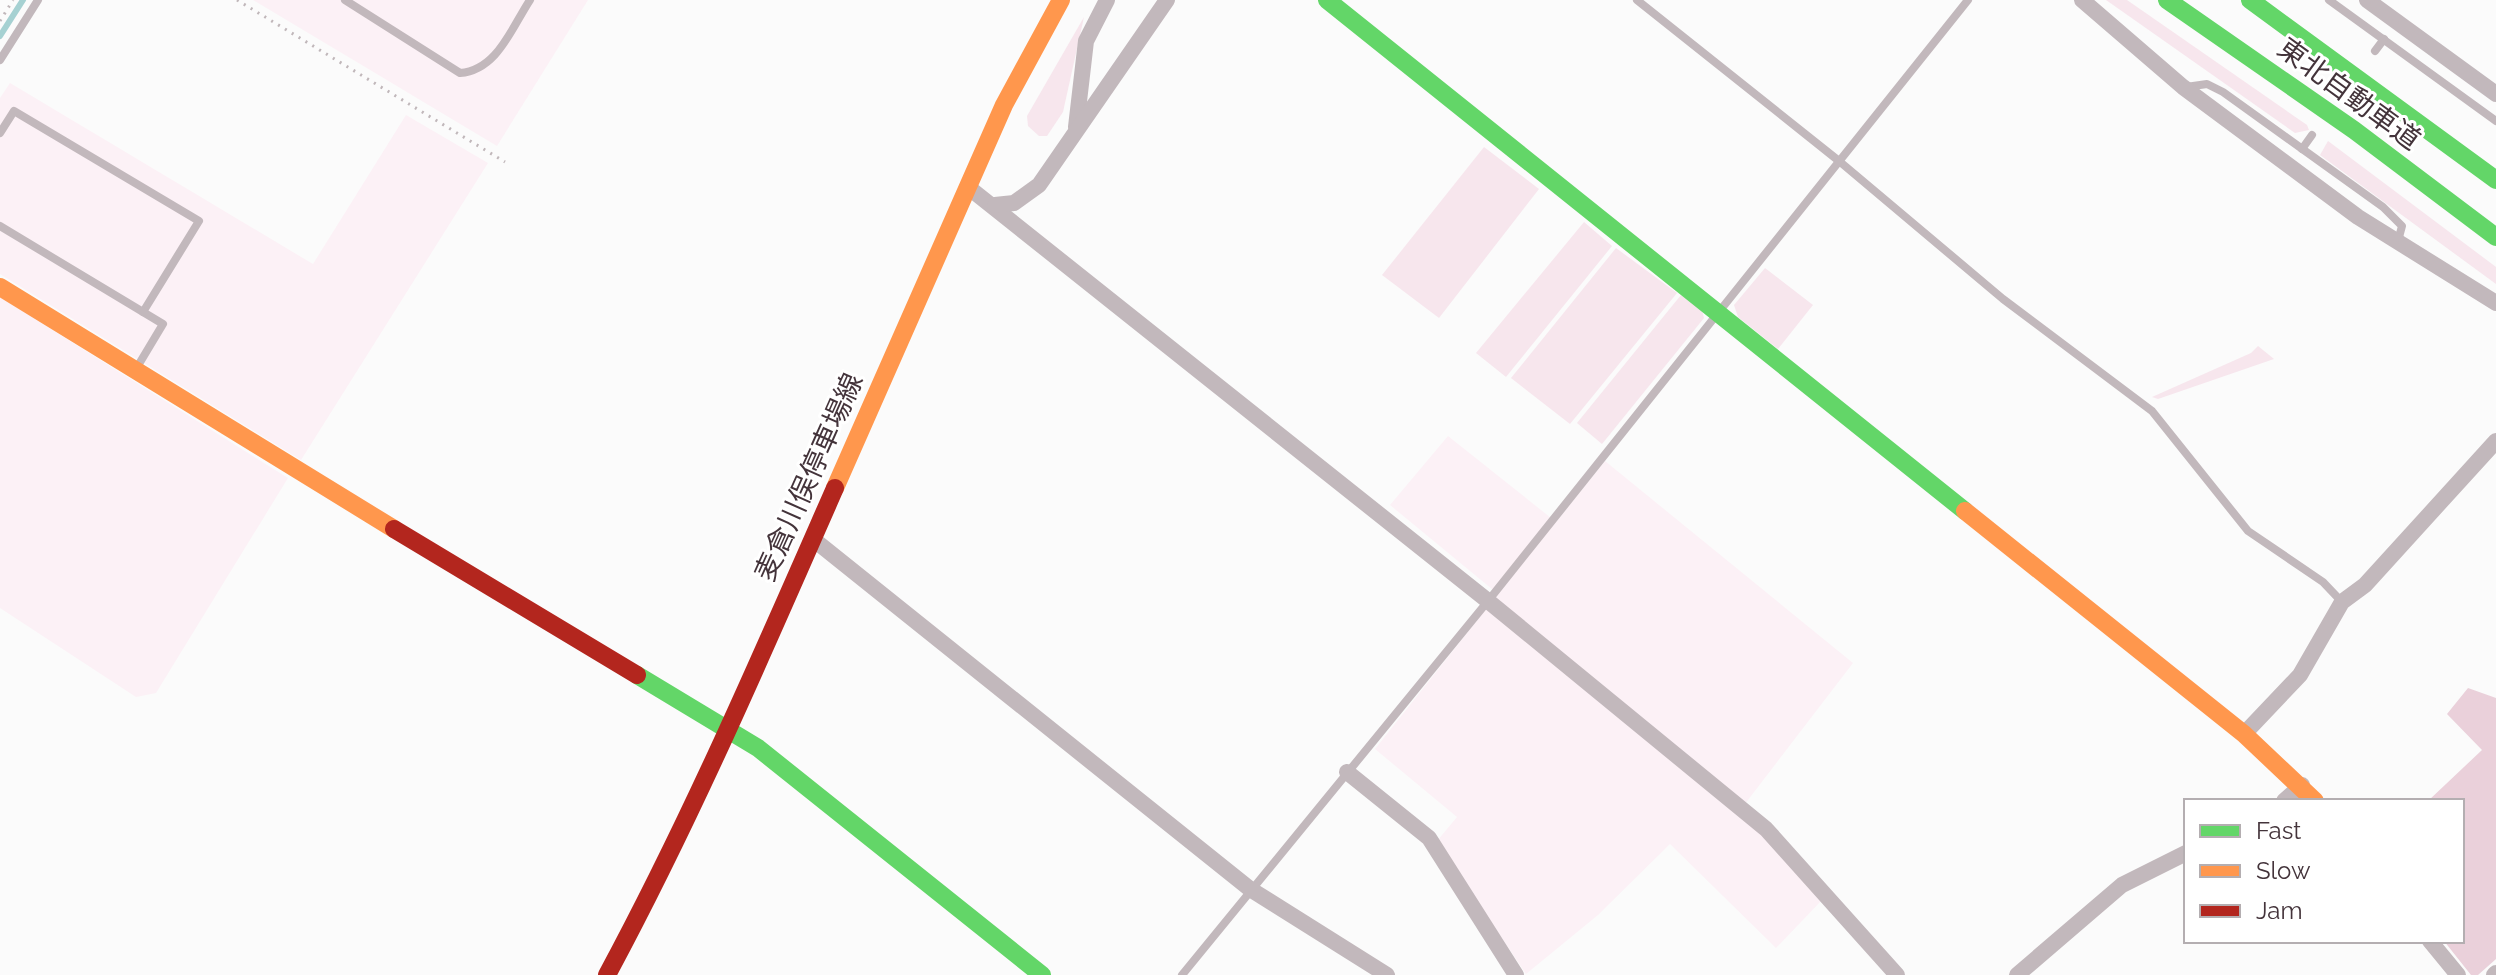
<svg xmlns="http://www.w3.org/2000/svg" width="2496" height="975" viewBox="0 0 2496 975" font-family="Raleway,'Noto Sans JP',sans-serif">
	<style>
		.built { fill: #fcf1f6 }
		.green { fill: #f7e6ed }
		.forest { fill: #ead0da }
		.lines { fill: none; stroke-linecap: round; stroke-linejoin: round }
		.stream { stroke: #a6d1d2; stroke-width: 6 }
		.path { stroke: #c0b7ba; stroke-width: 3; stroke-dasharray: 2 6; stroke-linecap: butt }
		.lane { stroke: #c2b8bc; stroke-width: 8 }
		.street { stroke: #c2b8bc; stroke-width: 16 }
		.fast { stroke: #63d668; stroke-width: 18 }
		.slow { stroke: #ff974d; stroke-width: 18 }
		.jam { stroke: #b3261e; stroke-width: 18 }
		.labels { text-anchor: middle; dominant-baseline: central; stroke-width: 6; stroke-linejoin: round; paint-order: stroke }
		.street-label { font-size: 28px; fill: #44343b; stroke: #fff }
	</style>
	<rect width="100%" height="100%" fill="#fbfbfb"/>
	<g class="built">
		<path d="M253 0H588L497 146Z"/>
		<path d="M10 83 313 264 406 115 488 163 301 460 0 274V98Z"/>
		<path d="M0 297 288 478 156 693 136 697 0 608Z"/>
		<path d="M1448 436 1556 522 1605 461 1853 663 1738 813 1763 833 1822 900 1776 948 1670 844 1598 915 1526 974 1437 841 1457 817 1375 749 1498 594 1390 505Z"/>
	</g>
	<g class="green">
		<path d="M2106 0H2127L2307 125 2309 130 2295 133Z"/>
		<path d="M1084 17 1063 112 1047 136H1039L1028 126 1027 116Z"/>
		<path d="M2328 141 2496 267V284L2320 155Z"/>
		<path d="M1484 147 1539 189 1439 318 1382 275Z"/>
		<path d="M1584 222 1612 246 1506 377 1476 353Z"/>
		<path d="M1616 248 1677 293 1570 424 1511 378Z"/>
		<path d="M1765 268 1813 305 1778 349 1738 317 1734 305Z"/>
		<path d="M1681 295 1702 310 1704 318 1602 444 1577 423Z"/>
		<path d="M2258 346 2274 359 2158 399 2152 397 2251 353Z"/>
	</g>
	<path class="forest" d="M2468 688 2496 698V959L2478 975H2471L2444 941H2462V801H2428L2482 750 2447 714Z"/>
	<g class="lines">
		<path class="stream" d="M0 36 23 0"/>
		<g class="path">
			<path d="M237 0 505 162"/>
			<path d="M0 21 13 0"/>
		</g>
		<g class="lane">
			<path d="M345 0 460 73C497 70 511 29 530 0"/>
			<path d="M1637 0 1839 161 2003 299 2152 411 2248 531 2323 582 2342 602"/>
			<path d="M2329 0 2496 121"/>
			<path d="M2375 51 2384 39"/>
			<path d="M0 60 38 0"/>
			<path d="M2186 87 2207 84 2223 92 2383 207 2402 226 2398 241"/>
			<path d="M0 133 14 111 199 221 143 312"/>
			<path d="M2302 149 2312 135"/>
			<path d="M0 226 163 324 136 369"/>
			<path d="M1182 975 1488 601 1968 0"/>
		</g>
		<g class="street">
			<path d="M2082 0 2183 87 2358 217 2496 303"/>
			<path d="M2367 0 2496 94"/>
			<path d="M1076 127 1086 41 1107 0"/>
			<path d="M968 187 1488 601 1766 829 1897 975"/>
			<path d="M995 205 1014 203 1039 185 1167 0"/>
			<path d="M813 539 1250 889 1387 975"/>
			<path d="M2244 734 2300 675 2342 602 2365 585 2496 441"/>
			<path d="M1347 772 1429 838 1516 975"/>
			<path d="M2284 801 2302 785"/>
			<path d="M2430 941 2458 975"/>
			<path d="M2017 975 2122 885 2186 853"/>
			<path d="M2494 975 2496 973"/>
		</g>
		<g class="fast">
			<path d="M1327 0 1965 511"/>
			<path d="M2167 0 2354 130 2496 237"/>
			<path d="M2250 0 2496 180"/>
			<path d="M637 675 758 748 1042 975"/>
		</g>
		<g class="slow">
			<path d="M0 287 394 529"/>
			<path d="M835 488 1004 105 1061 0"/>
			<path d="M1965 511 2244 734 2315 801"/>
		</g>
		<g class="jam">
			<path d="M394 529 637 675"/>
			<path d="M607 975C692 817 763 652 835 488"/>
		</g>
	</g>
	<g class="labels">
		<g class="street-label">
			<text transform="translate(2349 94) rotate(36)">東北自動車道</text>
			<text transform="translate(809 477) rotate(-66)">麦倉川俣停車場線</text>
		</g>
	</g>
	<rect x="2184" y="799" width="280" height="144" fill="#ffffff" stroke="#b4aeb1" stroke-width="2"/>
	<rect x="2200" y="825" width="40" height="12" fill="#63d668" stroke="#b4aeb1" stroke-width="2"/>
	<text x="2256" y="839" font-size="24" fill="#44343b">Fast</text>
	<rect x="2200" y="865" width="40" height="12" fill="#ff974d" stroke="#b4aeb1" stroke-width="2"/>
	<text x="2256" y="879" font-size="24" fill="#44343b">Slow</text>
	<rect x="2200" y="905" width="40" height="12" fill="#b3261e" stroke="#b4aeb1" stroke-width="2"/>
	<text x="2256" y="919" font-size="24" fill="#44343b">Jam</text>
</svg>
